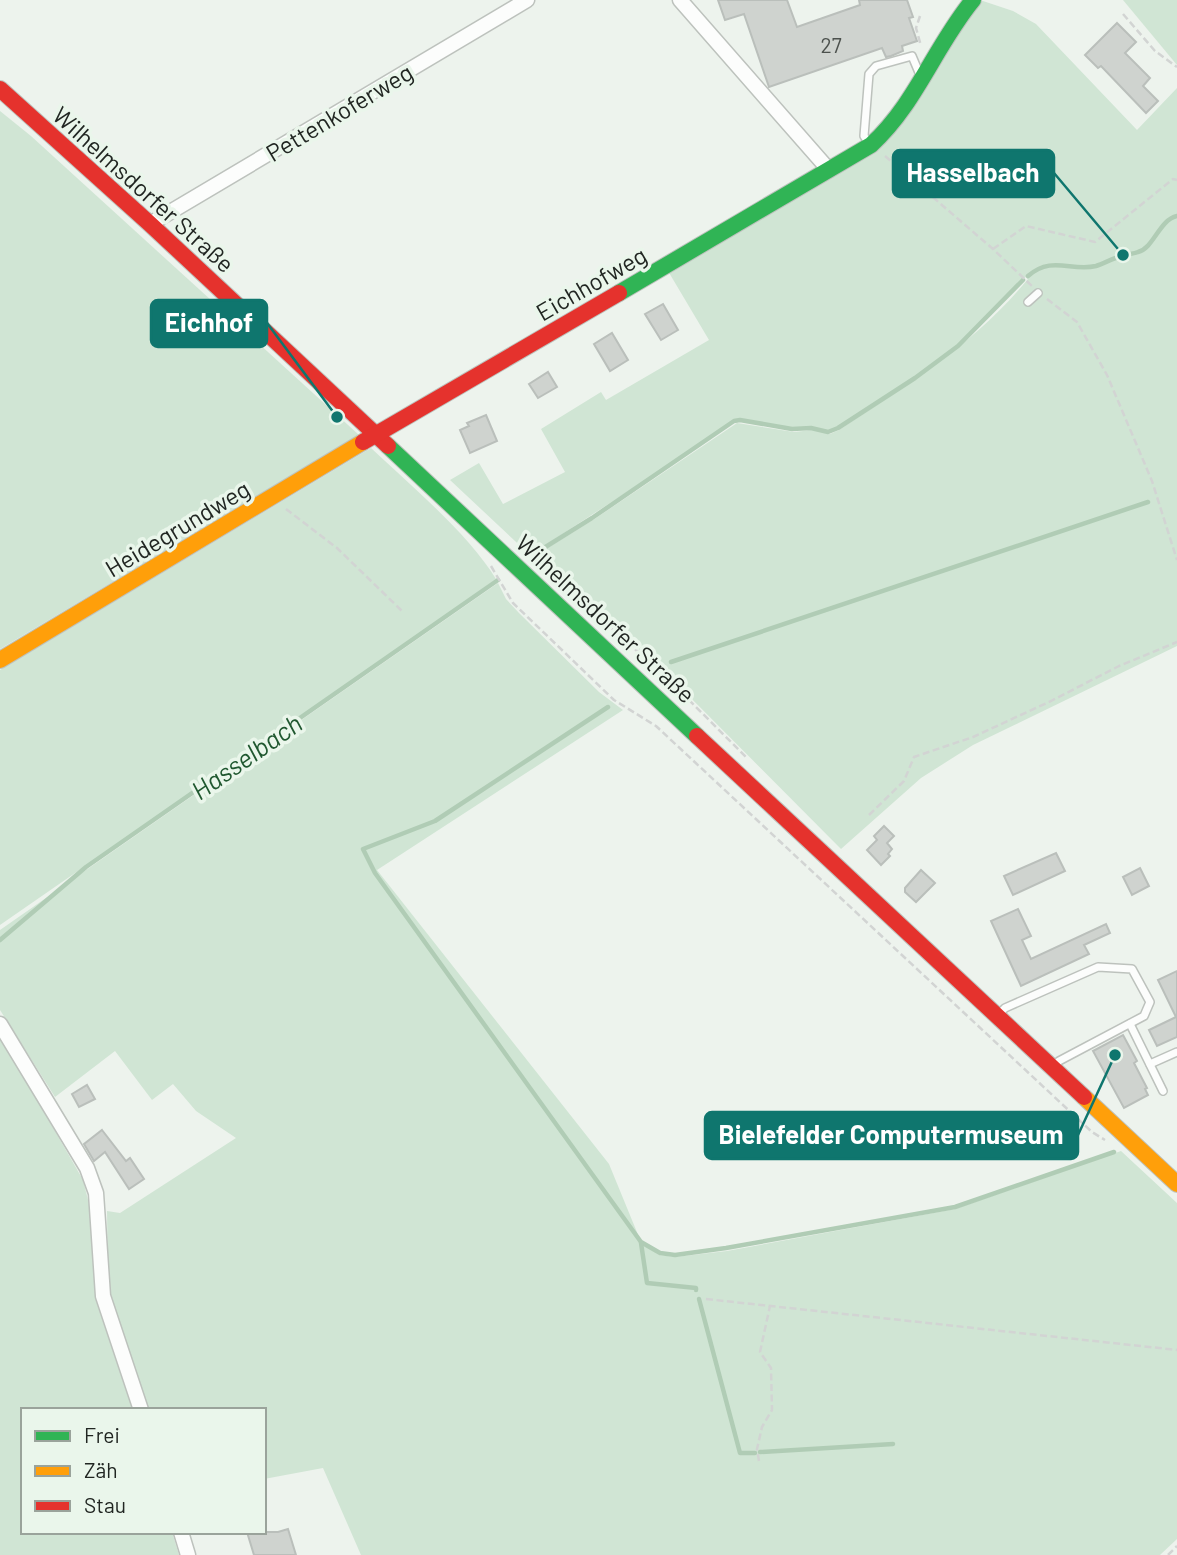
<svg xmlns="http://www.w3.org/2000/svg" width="1177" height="1555" viewBox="0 0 1177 1555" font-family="Barlow,sans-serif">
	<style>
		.green { fill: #d0e5d4 }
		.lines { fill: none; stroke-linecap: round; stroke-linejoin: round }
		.stream { stroke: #b0ccb5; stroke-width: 4.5 }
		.building { fill: #cfd3cf; stroke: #babfbb; stroke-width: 2 }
		.lane-casing { stroke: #bdc2bd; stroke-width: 10 }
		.street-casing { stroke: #bdc2bd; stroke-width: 17 }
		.fast-casing { stroke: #bdc2bd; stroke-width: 18 }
		.slow-casing { stroke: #bdc2bd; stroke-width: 18 }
		.jam-casing { stroke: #bdc2bd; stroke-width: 18 }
		.path { stroke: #d2d4d3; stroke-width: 2.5; stroke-dasharray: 7 3.5; stroke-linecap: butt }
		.lane { stroke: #fcfdfc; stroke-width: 7 }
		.street { stroke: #fcfdfc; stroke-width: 14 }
		.fast { stroke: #30b455; stroke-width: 16 }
		.slow { stroke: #ff9f0a; stroke-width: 16 }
		.jam { stroke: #e5322d; stroke-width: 16 }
		.labels { text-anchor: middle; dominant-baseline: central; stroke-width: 7; stroke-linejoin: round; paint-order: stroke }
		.number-label { font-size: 21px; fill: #4c514d }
		.street-label { font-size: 24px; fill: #212622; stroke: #eaf6eb }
		.water-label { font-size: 26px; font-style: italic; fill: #205830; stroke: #eaf6eb }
		.leader { fill: none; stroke: #0f766e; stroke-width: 2.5 }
		.callout-dot { fill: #0f766e; stroke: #eaf6eb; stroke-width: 2.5 }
		.callout { fill: #0f766e; stroke: #0f766e; stroke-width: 2.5 }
		.callout-label { font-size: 26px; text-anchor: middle; font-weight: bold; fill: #fff }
	</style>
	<rect width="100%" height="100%" fill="#edf3ed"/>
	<g class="green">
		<path d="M980 0 1013 11 1036 24 1137 130 1177 88V646L973 745 921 778 841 849 668 675 533 557 593 520 737 423 794 432 813 430 830 434 839 430C906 386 977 342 1028 279L1025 277 957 345 915 377 838 427 828 431 811 427 793 428 735 419 710 438 530 555 450 480 479 463 503 504 565 472 541 429 601 392 606 400 709 340 668 271 878 147Z"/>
		<path d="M1123 0H1177V65Z"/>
		<path d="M0 111 31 136 359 435 0 649Z"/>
		<path d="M371 448C410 485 468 533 496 579L400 648 0 925V670Z"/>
		<path d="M498 583 506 599 519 613 599 692 623 710 377 870 609 1164 641 1242 659 1255 675 1257 727 1251 955 1209 1121 1151 1177 1203V1539L1160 1555H361L323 1468 264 1479V1410H147L108 1285 107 1211 120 1213 236 1138 196 1111 173 1084 152 1100 115 1051 55 1097 0 1010V930Z"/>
		<path d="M0 1035 83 1180 91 1212 95 1289 133 1410H23V1532H172L179 1555H0Z"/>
	</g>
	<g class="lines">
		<g class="stream">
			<path d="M1028 276C1052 255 1071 272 1096 266 1105 263 1113 258 1122 256 1127 254 1133 254 1138 252 1154 248 1159 220 1177 216"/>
			<path d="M531 556 592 518 734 421 740 420 792 429 811 428 828 432 838 428 915 378 958 346 1023 280"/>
			<path d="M671 662 1148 502"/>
			<path d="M608 707 435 821 363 849 375 873 641 1242 660 1253 675 1255 726 1248 955 1207 1114 1152"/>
			<path d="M0 940 86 867 498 580"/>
			<path d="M641 1243 647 1283 696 1288V1290"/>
			<path d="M699 1299 740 1453H755"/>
			<path d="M760 1452 893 1444"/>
		</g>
	</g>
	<g class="building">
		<path d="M718 0H787L797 27 860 5 859 0H907L913 17 909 18 917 41 902 46 903 51 891 56 886 57 882 48 769 87 744 14 725 20Z"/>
		<path d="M1117 23 1136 42 1125 53 1150 78 1143 86 1158 101 1146 113 1101 66 1098 68 1085 55Z"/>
		<path d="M663 304 678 330 661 340 645 314Z"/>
		<path d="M612 333 628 360 610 371 594 344Z"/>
		<path d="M548 372 557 387 538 398 529 384Z"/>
		<path d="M486 415 497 441 470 453 460 430 469 426 467 423Z"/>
		<path d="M884 826 894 836 887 843 892 849 888 854 890 856 881 865 867 850 877 840 874 836Z"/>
		<path d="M1056 853 1065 871 1013 895 1004 876Z"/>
		<path d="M1140 868 1149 886 1132 895 1123 877Z"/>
		<path d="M921 870 935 883 916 902 905 892V888Z"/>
		<path d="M1018 909 1031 936 1022 940 1031 959 1106 924 1110 933 1084 945 1089 954 1021 986 991 921Z"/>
		<path d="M1177 971V1037L1157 1046 1149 1030 1176 1017 1158 980Z"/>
		<path d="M1123 1035 1137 1061 1134 1063 1147 1088 1145 1089 1148 1095 1124 1108 1093 1051Z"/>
		<path d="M87 1085 95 1099 79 1107 72 1094Z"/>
		<path d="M102 1130 126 1161 130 1158 144 1179 129 1189 105 1152 94 1161 84 1144Z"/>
		<path d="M288 1529 296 1555H254L247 1532H278Z"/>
	</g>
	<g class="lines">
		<defs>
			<g id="lane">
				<path d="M868 142 864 136 869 74 876 66 912 56 920 75"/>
				<path d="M1028 302 1038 293"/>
				<path d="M999 1014 1005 1008 1098 967 1132 969 1150 1002 1144 1016 1059 1061 1053 1067"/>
				<path d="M1130 1024 1163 1091"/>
				<path d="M1150 1064 1177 1052"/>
			</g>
			<g id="street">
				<path d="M680 0 829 170"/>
				<path d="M150 224 527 0"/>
				<path d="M0 1024 87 1168 96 1193 103 1296 141 1410"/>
				<path d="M181 1532 188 1555"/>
			</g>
			<g id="fast">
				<path d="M619 293 871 145C916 104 935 46 973 0"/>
				<path d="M388 446 697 736"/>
			</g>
			<g id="slow">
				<path d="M0 660 363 442"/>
				<path d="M1084 1097 1177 1184"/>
			</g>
			<g id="jam">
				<path d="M0 89 150 224 388 446"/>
				<path d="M363 442 619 293"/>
				<path d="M697 736 1084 1097"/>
			</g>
		</defs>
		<use href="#lane" class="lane-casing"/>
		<use href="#street" class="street-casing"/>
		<use href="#fast" class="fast-casing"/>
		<use href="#slow" class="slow-casing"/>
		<use href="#jam" class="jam-casing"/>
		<g class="path">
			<path d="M1123 14 1155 51 1177 67"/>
			<path d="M920 16 916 28 921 46"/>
			<path d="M885 156 993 249 1032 286"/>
			<path d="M993 249 1026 226 1095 242 1173 179 1177 180"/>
			<path d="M1047 299 1077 322 1107 375 1152 481 1177 560"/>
			<path d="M286 509 337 548 402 611"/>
			<path d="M518 544 666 677 748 759"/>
			<path d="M491 566 513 603 614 700 656 726 1092 1132 1105 1140"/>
			<path d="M869 815 904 781 914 757 973 737 1051 701 1119 666 1177 642"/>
			<path d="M706 1299 1177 1350"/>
			<path d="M759 1461 757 1449 762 1427 772 1410 771 1368 760 1352 770 1306"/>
			<path d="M1168 1555 1177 1546"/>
		</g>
		<use href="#lane" class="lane"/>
		<use href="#street" class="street"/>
		<use href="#fast" class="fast"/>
		<use href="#slow" class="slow"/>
		<use href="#jam" class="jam"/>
	</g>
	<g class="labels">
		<g class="number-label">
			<text x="831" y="44">27</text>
		</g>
		<g class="street-label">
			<text transform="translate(339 112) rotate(-31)">Pettenkoferweg</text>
			<text transform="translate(144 189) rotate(42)">Wilhelmsdorfer Straße</text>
			<text transform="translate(591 283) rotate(-30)">Eichhofweg</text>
			<text transform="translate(177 528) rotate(-31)">Heidegrundweg</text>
			<text transform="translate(606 618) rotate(43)">Wilhelmsdorfer Straße</text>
		</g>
		<g class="water-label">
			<text transform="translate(246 756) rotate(-35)">Hasselbach</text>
		</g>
	</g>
	<path class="leader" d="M1123 255L1054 173M337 417L267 323M1115 1055L1078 1135"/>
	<g class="callout-dot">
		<circle cx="1123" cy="255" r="7"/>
		<circle cx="337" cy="417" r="7"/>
		<circle cx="1115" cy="1055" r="7"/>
	</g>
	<g class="callout">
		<rect x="893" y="150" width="161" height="47" rx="7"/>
		<rect x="151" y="300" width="116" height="47" rx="7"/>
		<rect x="705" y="1112" width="373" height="47" rx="7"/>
	</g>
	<g class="callout-label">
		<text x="973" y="182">Hasselbach</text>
		<text x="209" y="332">Eichhof</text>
		<text x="891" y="1144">Bielefelder Computermuseum</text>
	</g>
	<rect x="21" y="1408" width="245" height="126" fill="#eaf6eb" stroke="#9aa39b" stroke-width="2"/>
	<rect x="35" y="1431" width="35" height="10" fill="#30b455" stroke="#9aa39b" stroke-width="2"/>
	<text x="84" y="1443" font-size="21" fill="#212622">Frei</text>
	<rect x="35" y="1466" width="35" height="10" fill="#ff9f0a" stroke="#9aa39b" stroke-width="2"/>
	<text x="84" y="1478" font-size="21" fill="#212622">Zäh</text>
	<rect x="35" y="1501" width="35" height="10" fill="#e5322d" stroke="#9aa39b" stroke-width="2"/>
	<text x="84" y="1513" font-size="21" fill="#212622">Stau</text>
</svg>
